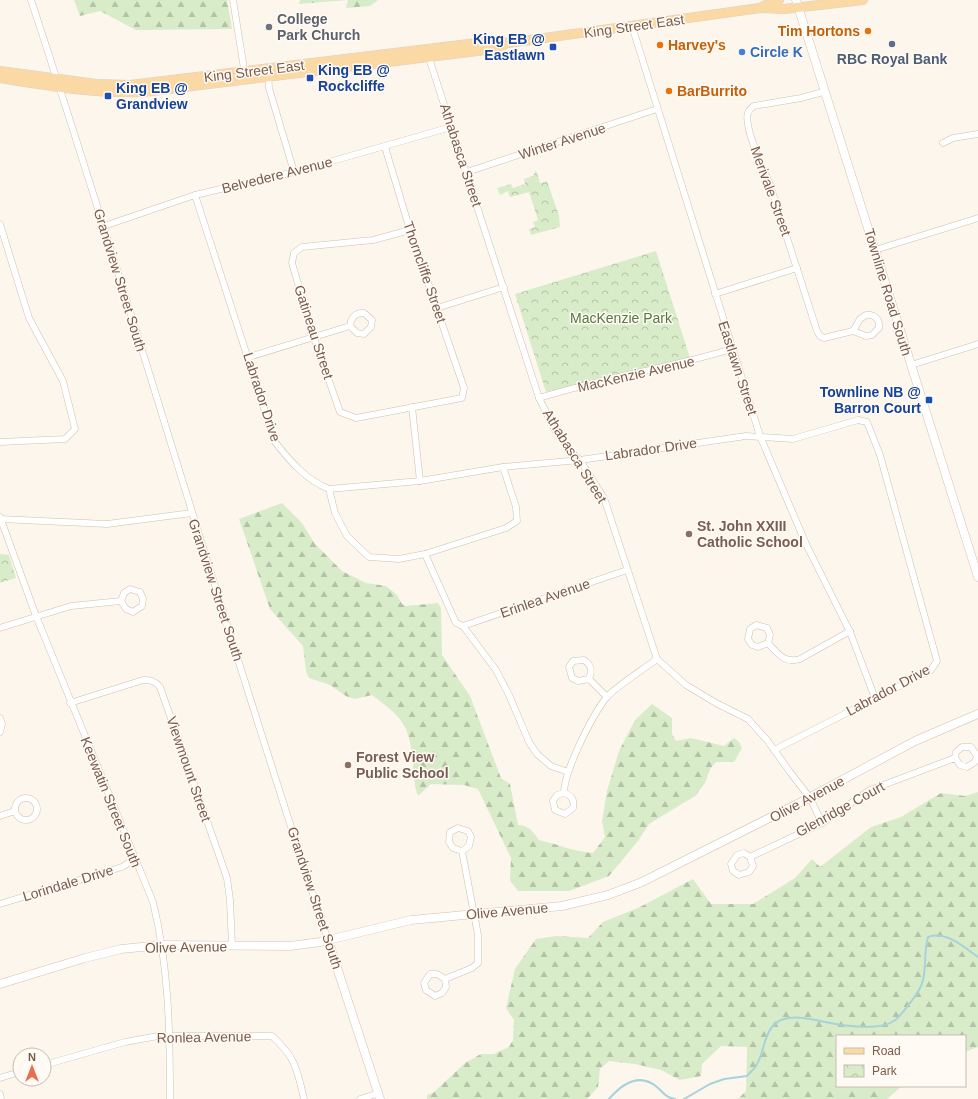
<svg xmlns="http://www.w3.org/2000/svg" width="978" height="1099" viewBox="0 0 978 1099" font-family="Arial,sans-serif">
	<style>
		.forest { fill: url(#forest-firs) }
		.park { fill: url(#park-crowns) }
		.lines { fill: none; stroke-linecap: round; stroke-linejoin: round }
		.stream { stroke: #a5d3da; stroke-width: 2 }
		.street-casing { stroke: #d1beb0; stroke-width: 7 }
		.secondary-casing { stroke: #d6c0b0; stroke-width: 9 }
		.primary-casing { stroke: #dad1cd; stroke-width: 10 }
		.street { stroke: #fff; stroke-width: 6 }
		.secondary { stroke: #fff; stroke-width: 8 }
		.primary { stroke: #fbd9a5; stroke-width: 9 }
		.worship-dot { fill: #6b7280; stroke: #fffaf3; stroke-width: 1.5 }
		.food-dot { fill: #e8710a; stroke: #fffaf3; stroke-width: 1.5 }
		.service-dot { fill: #5c6f8a; stroke: #fffaf3; stroke-width: 1.5 }
		.transit-dot { fill: #1a4fb4; stroke: #fffaf3; stroke-width: 1.5 }
		.shop-dot { fill: #3f7fe0; stroke: #fffaf3; stroke-width: 1.5 }
		.education-dot { fill: #8d6e63; stroke: #fffaf3; stroke-width: 1.5 }
		.labels { text-anchor: middle; dominant-baseline: central; stroke-width: 3; stroke-linejoin: round; paint-order: stroke }
		.worship-label { font-size: 14px; font-weight: bold; fill: #5b616d; stroke: #fffaf3; text-anchor: start }
		.street-label { font-size: 14px; fill: #7a5c4d; stroke: #fffaf3 }
		.food-label { font-size: 14px; font-weight: bold; fill: #c56008; stroke: #fffaf3; text-anchor: start }
		.transit-label { font-size: 14px; font-weight: bold; fill: #164399; stroke: #fffaf3; text-anchor: end }
		.shop-label { font-size: 14px; font-weight: bold; fill: #366cbe; stroke: #fffaf3; text-anchor: start }
		.service-label { font-size: 14px; font-weight: bold; fill: #4e5e75; stroke: #fffaf3 }
		.park-label { font-size: 14px; fill: #537a41; stroke: #fffaf3 }
		.education-label { font-size: 14px; font-weight: bold; fill: #785e54; stroke: #fffaf3; text-anchor: start }
	</style>
	<defs>
		<pattern id="forest-firs" width="22" height="20" patternUnits="userSpaceOnUse"><rect width="22" height="20" fill="#d8ecc9"/><path d="M5 1l3.5 6h-7zM16 11l3.5 6h-7z" fill="#b4c2a5"/></pattern>
		<pattern id="park-crowns" width="20" height="18" patternUnits="userSpaceOnUse"><rect width="20" height="18" fill="#d8ecc9"/><path d="M2 6a3 3 0 1 1 6 0M12 15a3 3 0 1 1 6 0" fill="none" stroke="#b4c2a5"/></pattern>
	</defs>
	<rect width="100%" height="100%" fill="#fdf6ec"/>
	<g class="forest">
		<path d="M74 0H227L232 29 136 30 100 11 80 16Z"/>
		<path d="M300 0H378L370 6 346 8 348 0 299 4Z"/>
		<path d="M282 503 302 523 315 544 342 571 366 583 386 586 397 595 402 604 406 606 438 603 441 608 442 655 470 696 501 778 510 784 518 825C529 825 533 832 539 840 557 844 575 852 593 853L605 837 602 821 607 791 619 751 635 720 652 704 672 718V734L676 741 691 738 724 746 734 738 739 742 742 748 734 762H716L710 769 705 783 695 796 649 824 638 841 609 876 569 891H518L510 880 511 858 478 789 464 785 431 784 418 796C414 786 414 776 413 766 410 725 404 719 372 695L355 699 346 696 330 685 309 678 306 671 303 646 270 609 239 519Z"/>
		<path d="M978 792V1047L965 1052V1036H837V1086H902L887 1099H738L746 1091 747 1047 721 1046 702 1064 701 1076 680 1080 661 1070 635 1064 609 1061 600 1069 598 1087 587 1099H427V1095L433 1093 465 1063 481 1054H494L509 1047 513 1040 514 1020 506 1008 515 969 536 939 556 936 588 938 603 922 638 908 693 879 711 904H753L795 878 812 859 820 867 871 827 901 817 941 793 965 796Z"/>
	</g>
	<g class="park">
		<path d="M536 170 540 183 547 181 559 216 560 227 531 235 529 229 535 227 533 222 538 220 529 192 510 197 508 191 500 195 497 188 511 184 513 188 525 184 524 179 533 176Z"/>
		<path d="M656 251 690 358 546 392 515 294Z"/>
		<path d="M0 554 9 555 16 578 0 583Z"/>
	</g>
	<g class="lines">
		<g class="stream">
			<path d="M609 1099C622 1084 639 1072 657 1087 664 1093 666 1098 675 1099"/>
			<path d="M684 1099 710 1084 724 1079 747 1076C750 1072 755 1069 757 1064 765 1051 764 1027 781 1020 792 1015 808 1018 820 1021 839 1025 877 1032 894 1021 900 1017 915 997 919 990 928 975 923 953 928 937 946 930 965 948 978 957"/>
		</g>
		<defs>
			<g id="street">
				<path d="M31 0C134 312 224 628 328 940"/>
				<path d="M233 0 245 75"/>
				<path d="M632 26 760 436 806 544 850 632 875 698"/>
				<path d="M428 55 539 398 555 430 572 453 580 460 604 498 657 659 686 685 716 703 748 719 767 740 790 772 810 798 822 823"/>
				<path d="M268 73 269 88 294 172"/>
				<path d="M823 92 801 98 754 106C751 108 749 110 748 113 743 126 764 171 770 185L817 331 820 336 824 338 853 331"/>
				<path d="M943 143 953 138 978 134"/>
				<path d="M385 147 410 230 464 388 462 398 356 418 340 412 314 338 292 263 294 253 302 247 373 240 410 230"/>
				<path d="M467 172 657 109"/>
				<path d="M195 195 275 442C290 461 306 480 329 489L420 481 503 467 580 460 746 436 793 439 858 420 867 422 880 455 937 661 931 670 774 750"/>
				<path d="M0 224 29 318 63 381 75 429 65 439 0 442"/>
				<path d="M104 226 195 195 294 172 451 127"/>
				<path d="M875 250 978 218"/>
				<path d="M715 294 797 268"/>
				<path d="M437 308 504 287"/>
				<path d="M866 315C874 314 880 319 879 328L872 335 866 336 853 331 860 319Z"/>
				<path d="M249 357 350 326C351 318 355 312 364 313L372 320 371 327 364 334 357 333 350 326"/>
				<path d="M911 365 978 344"/>
				<path d="M539 398C602 378 669 368 732 349"/>
				<path d="M412 407 420 481"/>
				<path d="M329 489 335 513 347 536 369 557 399 559 425 554 506 528 517 521 516 507 503 467"/>
				<path d="M0 517 36 616 153 902C169 967 170 1033 170 1099"/>
				<path d="M0 519 107 524 192 513"/>
				<path d="M425 554 456 623 463 626 496 670 509 695 529 742 537 754 551 766 568 772"/>
				<path d="M463 626 627 570"/>
				<path d="M0 628 71 606 121 601 124 593 130 589 140 592 143 599 142 606 133 612 126 609 121 601"/>
				<path d="M768 643 770 635 767 628 756 625 750 629 748 639 752 645 758 647 768 643C778 654 785 664 800 659L850 631"/>
				<path d="M589 679C592 671 592 665 584 660L573 661 569 667 572 678 578 681 589 679 607 697"/>
				<path d="M70 703 143 680C151 680 155 681 160 687L227 878 230 900 232 946"/>
				<path d="M0 718 2 724 0 732"/>
				<path d="M564 793C571 795 575 800 573 808L565 814 555 810 553 801 557 795 564 793C564 771 592 716 606 698 615 687 644 669 657 659"/>
				<circle cx="26" cy="809" r="11"/>
				<path d="M0 816 15 811"/>
				<path d="M750 857 753 866 749 872 739 875 733 871 731 864 737 855 744 853 750 857 822 823 870 790 955 758 956 752 962 747H971L977 756 975 762 967 767 960 765 955 758"/>
				<path d="M0 904 122 867 135 859"/>
				<path d="M445 979 446 987 442 993 435 996 426 990 424 983 430 974H437L445 979 472 968 478 963V935L462 851 453 848 449 842 450 832 458 828 468 831 471 837 469 846 462 851"/>
				<path d="M44 1065 125 1042 158 1036H272C296 1058 297 1069 304 1099"/>
				<path d="M0 1078 20 1072"/>
				<path d="M0 1094 1 1099"/>
				<path d="M360 1099 379 1093"/>
			</g>
			<g id="secondary">
				<path d="M796 0 978 577"/>
				<path d="M328 940 380 1099"/>
				<path d="M0 984 85 958 121 949 162 945 290 946 320 942 411 920 562 906 608 895 642 882 803 801 915 741 978 714"/>
			</g>
			<g id="primary">
				<path d="M760 8 773 1 779 0"/>
				<path d="M0 71 96 84 130 85 493 41 507 43"/>
				<path d="M0 78C48 86 96 94 144 92L494 49 508 43 760 8 784 9 863 0"/>
			</g>
		</defs>
		<use href="#street" class="street-casing"/>
		<use href="#secondary" class="secondary-casing"/>
		<use href="#primary" class="primary-casing"/>
		<use href="#street" class="street"/>
		<use href="#secondary" class="secondary"/>
		<use href="#primary" class="primary"/>
	</g>
	<circle class="worship-dot" cx="269" cy="27" r="4"/>
	<g class="food-dot">
		<circle cx="868" cy="31" r="4"/>
		<circle cx="660" cy="45" r="4"/>
		<circle cx="669" cy="91" r="4"/>
	</g>
	<circle class="service-dot" cx="892" cy="44" r="4"/>
	<g class="transit-dot">
		<rect x="549" y="43" width="8" height="8" rx="2"/>
		<rect x="306" y="74" width="8" height="8" rx="2"/>
		<rect x="104" y="92" width="8" height="8" rx="2"/>
		<rect x="925" y="396" width="8" height="8" rx="2"/>
	</g>
	<circle class="shop-dot" cx="742" cy="52" r="4"/>
	<g class="education-dot">
		<circle cx="689" cy="534" r="4"/>
		<circle cx="348" cy="765" r="4"/>
	</g>
	<g class="labels">
		<g class="worship-label">
			<text x="277" y="19">College<tspan x="277" dy="16">Park Church</tspan></text>
		</g>
		<g class="street-label">
			<text transform="translate(634 26) rotate(-8)">King Street East</text>
			<text transform="translate(254 71) rotate(-7)">King Street East</text>
			<text transform="translate(562 141) rotate(-18)">Winter Avenue</text>
			<text transform="translate(461 155) rotate(72)">Athabasca Street</text>
			<text transform="translate(277 175) rotate(-14)">Belvedere Avenue</text>
			<text transform="translate(771 191) rotate(70)">Merivale Street</text>
			<text transform="translate(425 272) rotate(71)">Thorncliffe Street</text>
			<text transform="translate(120 280) rotate(73)">Grandview Street South</text>
			<text transform="translate(888 292) rotate(73)">Townline Road South</text>
			<text transform="translate(314 332) rotate(72)">Gatineau Street</text>
			<text transform="translate(738 368) rotate(72)">Eastlawn Street</text>
			<text transform="translate(636 374) rotate(-13)">MacKenzie Avenue</text>
			<text transform="translate(262 397) rotate(72)">Labrador Drive</text>
			<text transform="translate(651 449) rotate(-8)">Labrador Drive</text>
			<text transform="translate(575 456) rotate(58)">Athabasca Street</text>
			<text transform="translate(216 590) rotate(72)">Grandview Street South</text>
			<text transform="translate(545 598) rotate(-19)">Erinlea Avenue</text>
			<text transform="translate(888 690) rotate(-28)">Labrador Drive</text>
			<text transform="translate(189 769) rotate(71)">Viewmount Street</text>
			<text transform="translate(807 799) rotate(-28)">Olive Avenue</text>
			<text transform="translate(111 802) rotate(68)">Keewatin Street South</text>
			<text transform="translate(840 809) rotate(-29)">Glenridge Court</text>
			<text transform="translate(68 883) rotate(-17)">Lorindale Drive</text>
			<text transform="translate(315 898) rotate(72)">Grandview Street South</text>
			<text transform="translate(507 911) rotate(-5)">Olive Avenue</text>
			<text transform="translate(186 947) rotate(-1)">Olive Avenue</text>
			<text transform="translate(204 1037) rotate(-1)">Ronlea Avenue</text>
		</g>
		<g class="food-label">
			<text x="860" y="31" text-anchor="end">Tim Hortons</text>
			<text x="668" y="45">Harvey's</text>
			<text x="677" y="91">BarBurrito</text>
		</g>
		<g class="transit-label">
			<text x="545" y="39">King EB @<tspan x="545" dy="16">Eastlawn</tspan></text>
			<text x="318" y="70" text-anchor="start">King EB @<tspan x="318" dy="16">Rockcliffe</tspan></text>
			<text x="116" y="88" text-anchor="start">King EB @<tspan x="116" dy="16">Grandview</tspan></text>
			<text x="921" y="392">Townline NB @<tspan x="921" dy="16">Barron Court</tspan></text>
		</g>
		<g class="shop-label">
			<text x="750" y="52">Circle K</text>
		</g>
		<g class="service-label">
			<text x="892" y="59">RBC Royal Bank</text>
		</g>
		<g class="park-label">
			<text x="621" y="318">MacKenzie Park</text>
		</g>
		<g class="education-label">
			<text x="697" y="526">St. John XXIII<tspan x="697" dy="16">Catholic School</tspan></text>
			<text x="356" y="757">Forest View<tspan x="356" dy="16">Public School</tspan></text>
		</g>
	</g>
	<rect x="836" y="1035" width="130" height="52" fill="#fffaf3" stroke="#cabbb1"/>
	<rect x="844" y="1048" width="20" height="6" fill="#fbd9a5" stroke="#cabbb1"/>
	<text x="872" y="1055" font-size="12" fill="#7a5c4d">Road</text>
	<rect x="844" y="1065" width="20" height="12" fill="url(#park-crowns)" stroke="#cabbb1"/>
	<text x="872" y="1075" font-size="12" fill="#7a5c4d">Park</text>
	<g transform="translate(32 1067)"><circle r="19" fill="#fffaf3" stroke="#cabbb1"/>
	<path d="M0-3L7 15L0 10L-7 15Z" fill="#e76f51"/>
	<text y="-6" font-size="11" font-weight="bold" text-anchor="middle" fill="#7a5c4d">N</text>
	</g>
</svg>
